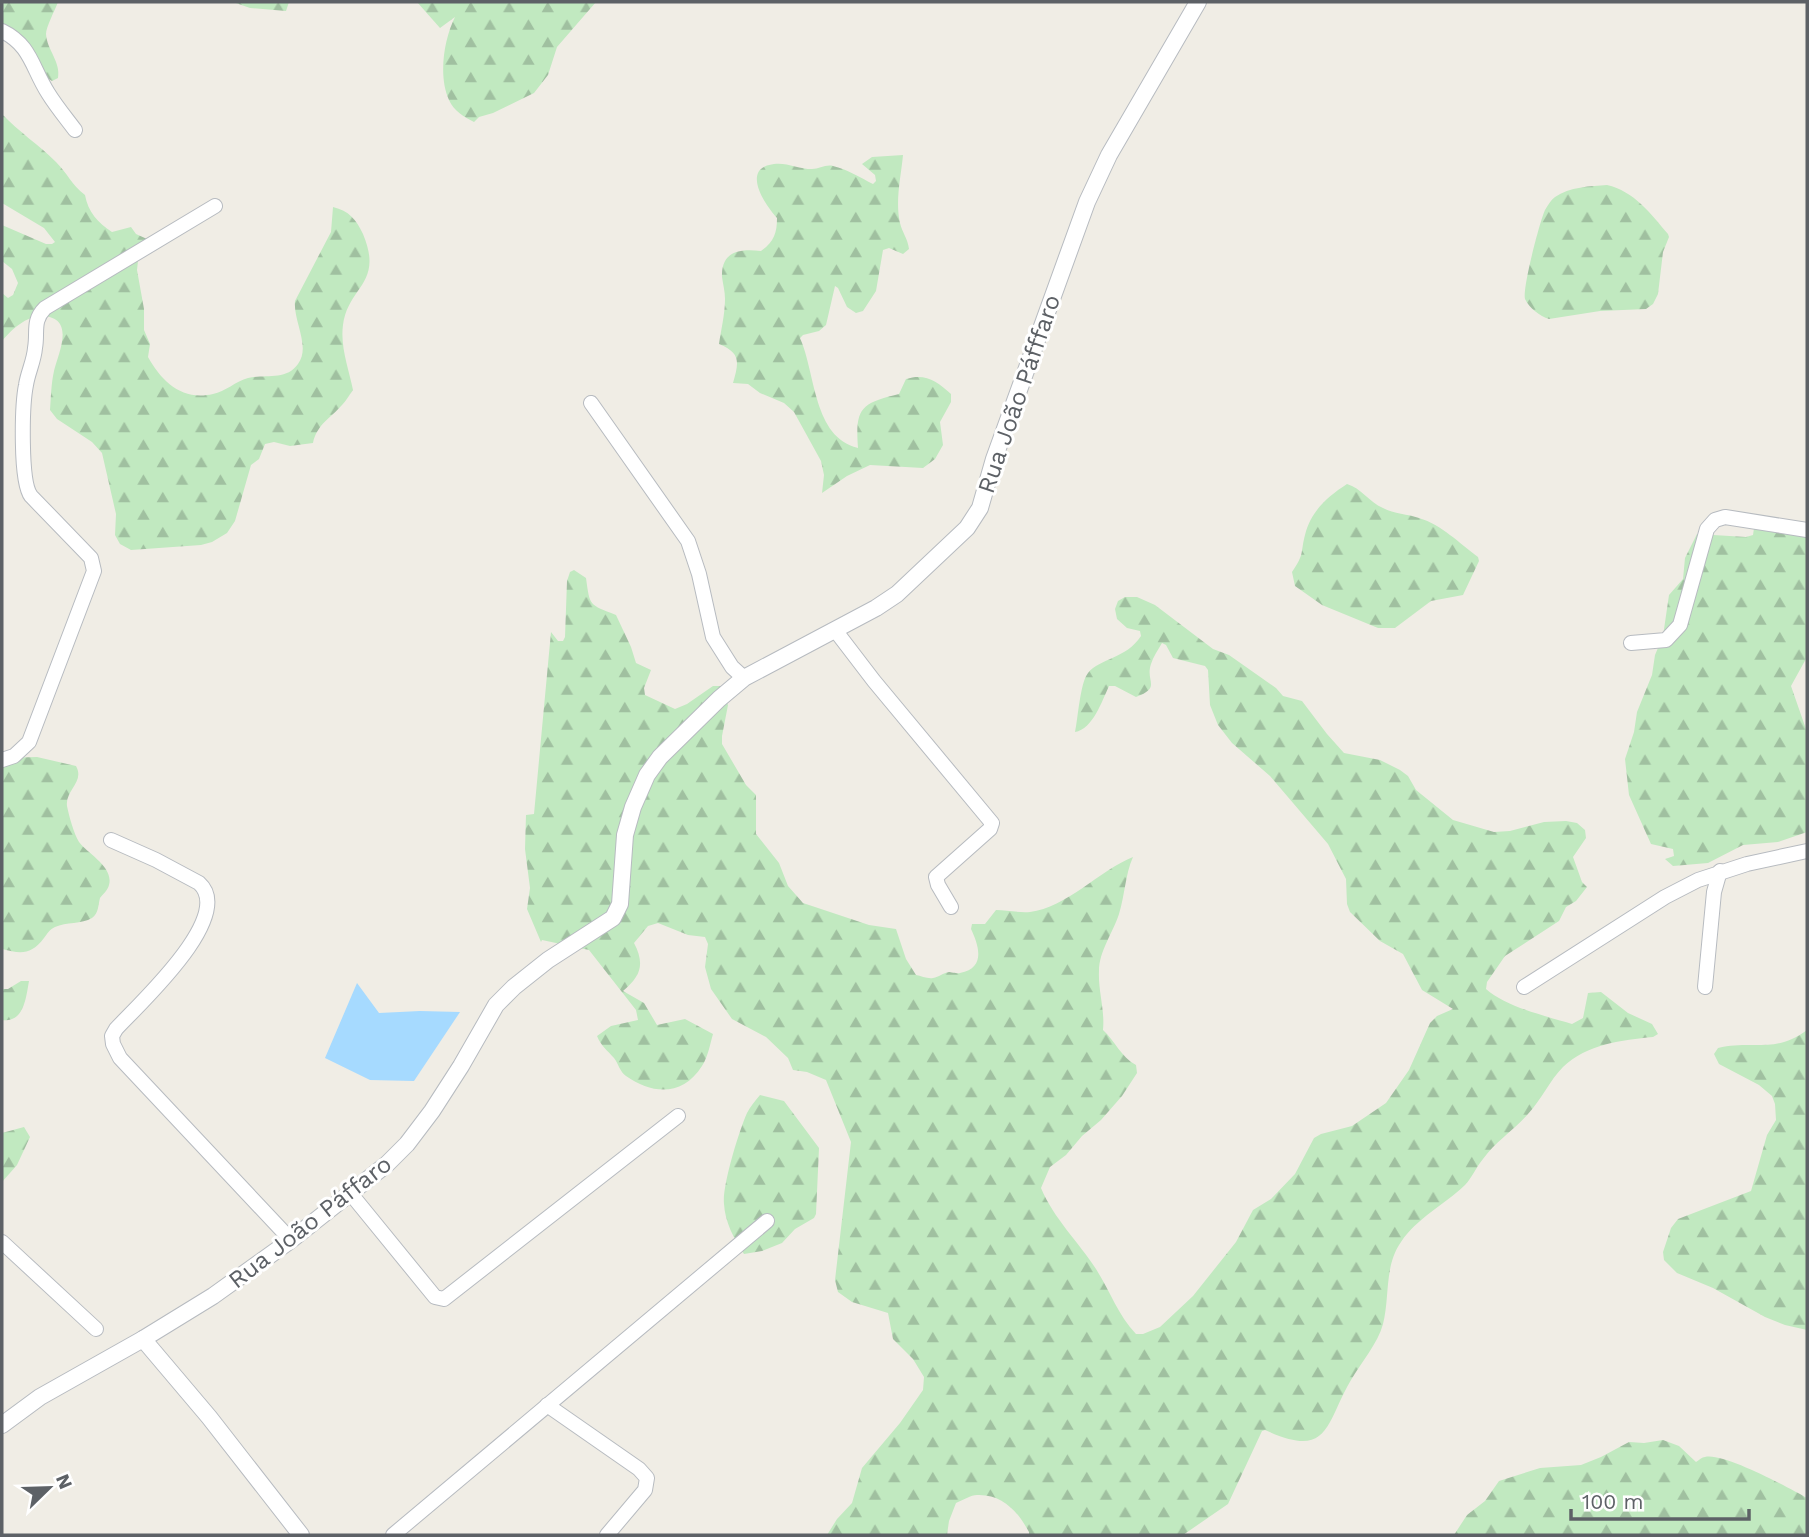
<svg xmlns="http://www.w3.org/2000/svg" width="1809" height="1537" viewBox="0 0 1809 1537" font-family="'Work Sans',sans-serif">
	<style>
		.forest { fill: url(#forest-firs) }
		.water { fill: #a6daff }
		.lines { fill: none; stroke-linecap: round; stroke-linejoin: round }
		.minor-casing { stroke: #b7bbc0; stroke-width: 16 }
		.tertiary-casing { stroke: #b7bbc0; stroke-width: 18 }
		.minor { stroke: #fff; stroke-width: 14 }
		.tertiary { stroke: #fff; stroke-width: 16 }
		.labels { text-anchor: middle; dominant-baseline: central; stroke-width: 6; stroke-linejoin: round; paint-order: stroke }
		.street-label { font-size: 24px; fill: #5d6166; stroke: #fff }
	</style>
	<defs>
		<pattern id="forest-firs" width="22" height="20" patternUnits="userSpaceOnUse" patternTransform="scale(1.75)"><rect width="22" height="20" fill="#c1e9c0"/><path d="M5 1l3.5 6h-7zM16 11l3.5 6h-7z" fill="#a0c0a0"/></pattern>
	</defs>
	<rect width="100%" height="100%" fill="#f0ede5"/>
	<g class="forest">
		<path d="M2 2H58C55 10 46 27 46 34 47 50 61 62 58 78L52 81 42 75 2 30Z"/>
		<path d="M233 2H289L286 11 250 8Z"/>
		<path d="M417 2H596L557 47 548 75 534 93 493 113 479 117 474 122C464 117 454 111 449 100 438 76 444 39 455 17L440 28Z"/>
		<path d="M2 114C19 132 39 145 56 162 68 174 71 184 85 195 88 212 98 223 112 232L131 227 136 234 147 239 140 243 137 270 144 309V330L150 344 148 357C162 382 182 401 213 394 225 392 236 381 248 378 265 374 286 381 298 364 311 347 293 321 295 301L331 232 333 207C349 211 356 219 363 234 384 284 348 286 343 325 340 347 349 369 353 390 349 395 346 401 342 405 331 418 317 424 313 443L290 446 274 442 265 444 259 459 251 465 235 521 227 533 212 542 201 545 131 550 120 544 115 535 116 514 102 453 92 442 57 419 50 410C51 398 51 384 54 371 58 354 76 319 44 316 27 315 12 329 2 341V293L8 298 13 295 18 283 12 269 2 261V225L46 244H52L55 242 44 228 2 203Z"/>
		<path d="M903 155C901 177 895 201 900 223 902 232 908 239 909 249L903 254 889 248 883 250 876 291 863 311 856 313 847 307 838 288 835 286 826 325 819 331 803 335 800 338C816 374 813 437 858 448 855 408 861 403 899 394L906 379C925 373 937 381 951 394V402L940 422 943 445 935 459 923 468 870 465 847 476 822 493 824 475 821 461 794 412 784 403 760 393 748 384 733 383C739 362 741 353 719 344 721 330 725 314 725 299 725 292 723 284 722 277 721 250 741 249 761 251 774 242 777 233 777 218 765 205 740 168 774 164 786 162 799 169 812 169 819 169 826 164 833 166 847 169 861 178 873 184L876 181 875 175 862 164 872 157Z"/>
		<path d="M1607 185C1634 191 1651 214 1668 234L1669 237 1663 252 1658 294 1653 304 1646 309 1600 311 1549 319C1540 316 1529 308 1525 299 1522 289 1540 221 1545 210 1548 205 1551 200 1555 197 1569 187 1591 186 1607 185Z"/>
		<path d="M1347 484C1361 488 1369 502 1383 508 1394 514 1408 514 1419 518 1442 525 1459 543 1478 557L1479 561 1463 595 1431 601 1395 628H1378L1322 605 1295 586 1292 572C1305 553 1300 554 1305 535 1311 511 1327 497 1347 484Z"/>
		<path d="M1754 528 1804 533 1807 538V657L1791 686 1807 732V832L1778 842 1743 845 1708 863 1673 866 1665 859 1674 856 1673 849 1651 844 1629 795 1625 759 1634 732 1637 712 1652 675 1655 655 1663 636 1669 595 1683 579 1685 558 1697 534 1746 537 1753 535Z"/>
		<path d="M574 570 586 578C590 607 589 604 616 615L631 647 636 663 651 670 644 688 645 695 675 709 687 704 713 686H721L728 705 722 736V744L746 785 756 795V834L779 863 788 886 803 903 869 925 896 929 906 959 916 975C921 976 928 979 933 978 939 977 943 973 949 972 951 972 958 974 960 973 986 968 979 946 971 929L972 924H985L996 910C1007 910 1019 913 1030 912 1066 908 1100 870 1133 857 1125 875 1125 895 1119 914 1113 933 1099 951 1099 971 1098 991 1105 1010 1103 1030 1115 1041 1121 1057 1136 1065L1137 1073 1122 1096 1101 1120 1082 1136 1066 1155 1050 1167 1041 1188C1054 1219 1078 1241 1096 1269 1110 1291 1118 1315 1136 1334H1143L1160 1327 1193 1296 1236 1242 1253 1210 1271 1199 1295 1174 1314 1138 1321 1134 1352 1126 1386 1103 1409 1070 1430 1023 1437 1016 1453 1009 1422 990 1403 954 1380 941 1350 912 1347 904 1346 879 1328 844 1270 776 1232 743 1218 725 1210 705 1208 670 1205 666 1173 658 1166 645 1162 643C1158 650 1153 657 1151 664 1145 682 1162 687 1136 697L1115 686H1109C1102 701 1093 729 1075 732 1078 719 1080 683 1088 673 1100 658 1126 659 1141 636L1140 631 1127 628 1117 619 1115 609 1118 601 1125 597H1137L1155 605 1213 649 1229 655 1276 688 1283 696 1302 701 1327 734 1344 753 1380 760 1400 770 1408 776 1416 790 1453 820 1494 832 1510 831 1544 822 1566 821 1577 823 1585 830 1586 838 1573 857 1582 882 1587 887 1576 901 1566 907 1559 921 1505 956 1487 982 1486 989C1506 1007 1546 1016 1572 1024L1583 1018 1588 993 1601 992 1628 1013 1652 1024 1658 1034 1653 1037C1622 1040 1587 1044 1563 1067 1550 1080 1541 1100 1528 1114 1514 1130 1495 1142 1483 1159 1476 1167 1472 1178 1465 1185 1444 1205 1417 1218 1401 1242 1384 1266 1390 1297 1383 1324 1378 1343 1361 1363 1351 1380 1325 1424 1330 1460 1265 1430L1262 1431 1228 1504 1183 1535H1029V1532C1018 1512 1003 1494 977 1495 971 1495 963 1500 956 1503L949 1521 947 1535H827L837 1519 852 1503 862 1468 900 1423 923 1390 924 1377 913 1359 893 1339 888 1313 852 1302 838 1292 835 1280 851 1142 826 1080 807 1072 793 1070 788 1058 766 1037 732 1019 711 989 705 967 708 944 705 937 688 935 658 923 648 926 634 943C645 964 641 976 623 991L644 1003 657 1025 685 1019 713 1034C710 1044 708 1057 702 1066 683 1096 653 1095 626 1076 620 1072 618 1063 614 1058 607 1050 601 1046 597 1036L611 1026 638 1020 636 1010 589 950 542 940 541 942 527 909 530 888 525 849 526 815 534 814 551 632 558 641H563L565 637 567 581 570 572Z"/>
		<path d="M37 757 76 766C85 782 65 790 67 806 69 816 74 834 79 842 88 854 114 867 109 885 108 890 103 894 100 898 98 905 99 913 92 918 82 924 66 922 55 927 50 929 47 934 44 938 31 955 21 954 2 949V758Z"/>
		<path d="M21 981H29C26 998 24 1023 2 1020V989H8Z"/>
		<path d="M1807 1030V1330L1785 1325 1765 1317 1713 1288 1677 1273 1664 1260 1663 1252 1671 1228 1678 1219 1751 1191 1767 1135 1776 1120 1775 1104 1772 1096 1759 1085 1719 1064 1714 1054 1718 1048C1753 1040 1775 1054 1807 1030Z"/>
		<path d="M760 1095 784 1101 819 1148 816 1214 814 1218 795 1229 782 1243 762 1251 744 1254C734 1239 725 1222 724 1204 722 1186 739 1131 747 1113 750 1107 755 1101 760 1095Z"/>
		<path d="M24 1127 30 1137 17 1165 2 1182V1133Z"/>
		<path d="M1663 1440 1679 1446 1696 1462C1699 1460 1702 1457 1705 1457 1723 1452 1789 1488 1807 1498V1535H1454L1467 1515 1485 1501 1499 1481 1540 1468 1581 1465 1601 1457 1629 1442 1644 1443Z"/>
	</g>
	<path class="water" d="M357 983 379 1013 420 1011 460 1012 414 1081 370 1080 325 1058Z"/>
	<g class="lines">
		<defs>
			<g id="minor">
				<path d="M2 31C31 45 32 68 48 93 56 106 66 118 75 130"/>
				<path d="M591 403 688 541 699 574 713 637 732 667 744 678"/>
				<path d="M835 630 874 681 992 823 990 829 936 877 938 885 951 907"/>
				<path d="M1631 643 1666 640 1680 625 1707 529 1715 520 1725 517 1807 530"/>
				<path d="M2 760 14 756 29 742 94 571 91 558 31 496C20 482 22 405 26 385 28 372 34 361 35 348 38 332 32 321 45 308L215 206"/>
				<path d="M111 840 156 860 199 883C236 916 139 1004 116 1029L112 1036 113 1044 120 1058 291 1240"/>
				<path d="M1524 987 1665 897 1698 880 1747 864 1807 851"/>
				<path d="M1705 987 1714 892 1720 871"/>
				<path d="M351 1194 435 1297 444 1299 678 1116"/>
				<path d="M2 1242 96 1329"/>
				<path d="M547 1405 639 1469 647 1478 645 1490 607 1535"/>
				<path d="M393 1535 767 1221"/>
			</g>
			<g id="tertiary">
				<path d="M143 1339 209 1417 301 1535"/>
				<path d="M2 1425 40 1397 143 1339 213 1296 291 1240 387 1164 407 1144 432 1111 461 1066 496 1005 514 987 548 960 613 918 620 904 625 835 633 807 647 775 660 757 719 699 744 678 876 608 897 594 967 528 980 508 994 459 1087 202 1109 155 1198 2"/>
			</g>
		</defs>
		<use href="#minor" class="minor-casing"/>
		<use href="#tertiary" class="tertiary-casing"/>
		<use href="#minor" class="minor"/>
		<use href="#tertiary" class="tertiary"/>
	</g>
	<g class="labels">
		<g class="street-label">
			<text transform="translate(1019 394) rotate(-71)">Rua João Páfffaro</text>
			<text transform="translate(310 1222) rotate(-38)">Rua João Páffaro</text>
		</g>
	</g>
	<rect width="1809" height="1537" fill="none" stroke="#5d6166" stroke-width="7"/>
	<g transform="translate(49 1488) rotate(67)" stroke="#ffffff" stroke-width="5" paint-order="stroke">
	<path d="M0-5L12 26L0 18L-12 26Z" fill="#5d6166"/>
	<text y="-10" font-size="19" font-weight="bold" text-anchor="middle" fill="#5d6166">N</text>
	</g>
	<path d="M1571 1509v10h178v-10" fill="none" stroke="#5d6166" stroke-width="3.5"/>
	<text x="1582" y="1509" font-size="21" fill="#5d6166" stroke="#ffffff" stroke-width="5" paint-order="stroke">100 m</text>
</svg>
